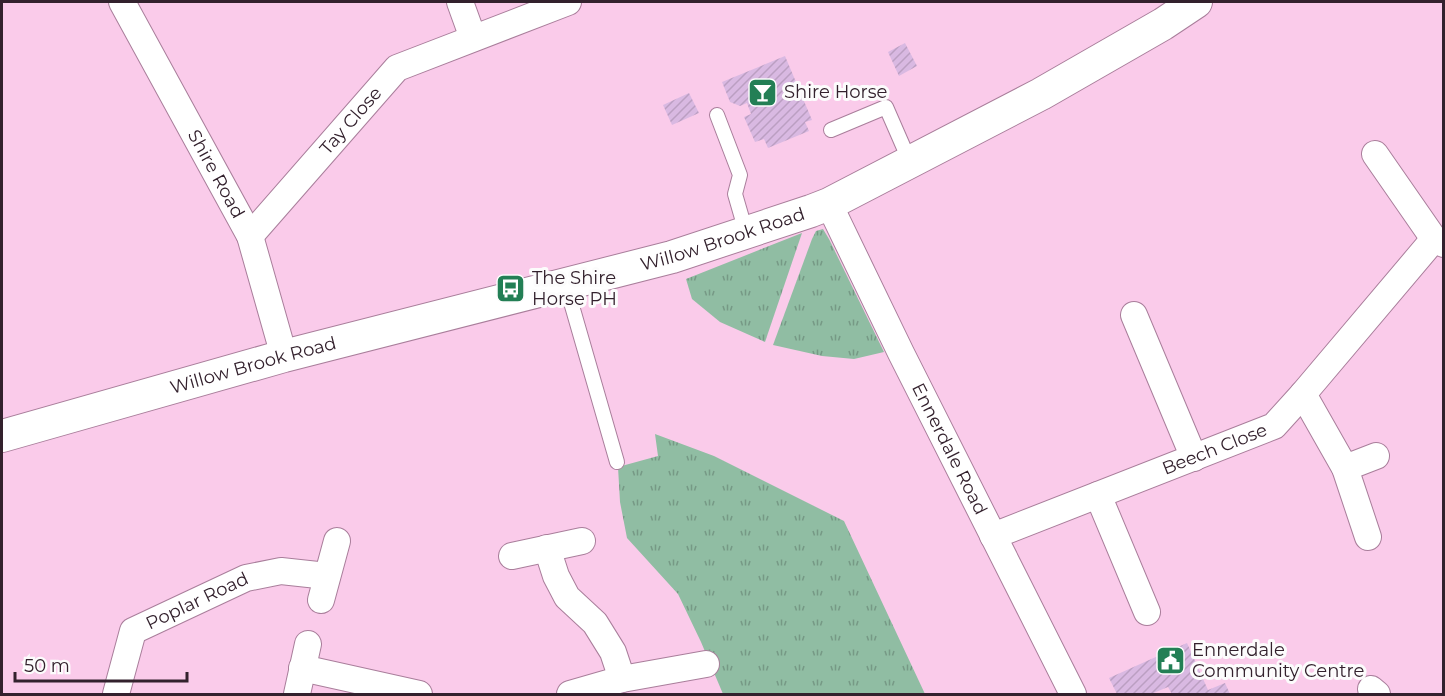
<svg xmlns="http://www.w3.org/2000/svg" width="1445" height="696" viewBox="0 0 1445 696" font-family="Montserrat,sans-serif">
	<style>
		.grass { fill: url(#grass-tufts) }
		.building { fill: url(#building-hatch) }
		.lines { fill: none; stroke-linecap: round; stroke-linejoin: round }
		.service-casing { stroke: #a97e9b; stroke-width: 16 }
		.minor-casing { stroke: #a97e9b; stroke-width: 28 }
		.tertiary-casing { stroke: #a97e9b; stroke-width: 34 }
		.service { stroke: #fff; stroke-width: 14 }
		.minor { stroke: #fff; stroke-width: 26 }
		.tertiary { stroke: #fff; stroke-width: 32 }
		.labels { text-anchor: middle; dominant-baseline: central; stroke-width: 6; stroke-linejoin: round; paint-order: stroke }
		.poi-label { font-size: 18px; fill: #33212d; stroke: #fcfcfc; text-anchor: start }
		.street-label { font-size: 18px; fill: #33212d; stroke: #fcfcfc }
	</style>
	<defs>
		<pattern id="grass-tufts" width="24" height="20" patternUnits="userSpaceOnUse" patternTransform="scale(1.5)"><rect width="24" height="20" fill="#90bda3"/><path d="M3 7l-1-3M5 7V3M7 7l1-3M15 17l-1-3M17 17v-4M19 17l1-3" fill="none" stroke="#769985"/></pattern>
		<pattern id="building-hatch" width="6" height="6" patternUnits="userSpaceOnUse" patternTransform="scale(1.5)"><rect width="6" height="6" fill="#d9b9e2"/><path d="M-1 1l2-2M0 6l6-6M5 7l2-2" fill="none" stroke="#bb9fc2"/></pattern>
	</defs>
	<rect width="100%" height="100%" fill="#facbea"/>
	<g class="grass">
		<path d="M823 229 829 239 884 352 854 359 822 356 773 345 812 239 816 231Z"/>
		<path d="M802 233 765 342 720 322 692 299 686 279Z"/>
		<path d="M655 434 714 456 844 521 925 694H723L701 642 678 594 627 538 620 502 618 467 658 456Z"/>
	</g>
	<g class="building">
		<path d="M905 43 917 66 899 76 888 52Z"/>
		<path d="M785 56 812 120 805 122 809 131 768 148 764 139 755 142 744 117 751 114 747 103 740 106 730 102 722 82Z"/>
		<path d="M689 93 699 113 672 125 663 105Z"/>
		<path d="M1187 643 1208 690 1225 683 1230 694H1172L1168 687 1151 694H1117L1109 678Z"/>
	</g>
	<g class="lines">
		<defs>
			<g id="service">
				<path d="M717 115 740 175 735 194 746 232"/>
				<path d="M831 130 886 107 910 162"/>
				<path d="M566 285 617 462"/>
			</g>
			<g id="minor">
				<path id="s1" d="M122 2 250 236 284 356"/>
				<path d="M460 2 473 38"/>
				<path d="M1375 154 1434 239 1444 244"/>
				<path id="s2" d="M829 204 901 353 1073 694"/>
				<path id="s3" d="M250 236 397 68 568 2"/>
				<path d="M1134 315 1194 458"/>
				<path d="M1303 394 1345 468 1368 537"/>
				<path d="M1345 468 1376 456"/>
				<path d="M1098 495 1147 612"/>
				<path id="s4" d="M993 536 1274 426 1303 394 1434 239"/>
				<path d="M547 548 556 576 567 597 595 623 613 652 622 679 570 694"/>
				<path d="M512 556 582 541"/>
				<path d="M321 600 337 541"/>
				<path d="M302 668 419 694"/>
				<path d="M622 679 706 664"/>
				<path d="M1371 689 1377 694"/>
				<path id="s5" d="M116 694 133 631 246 578 281 571 327 576"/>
				<path d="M297 694 308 644"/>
			</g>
			<g id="tertiary">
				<path id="s6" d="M2 436 284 356 672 257 811 211 829 204 1041 94 1163 24 1196 2"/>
			</g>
		</defs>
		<use href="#service" class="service-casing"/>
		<use href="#minor" class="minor-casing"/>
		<use href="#tertiary" class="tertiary-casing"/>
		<use href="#service" class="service"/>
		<use href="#minor" class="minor"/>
		<use href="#tertiary" class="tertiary"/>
	</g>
	<defs>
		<symbol id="bar-square" viewBox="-11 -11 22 22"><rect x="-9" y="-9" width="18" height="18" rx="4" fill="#237f55" stroke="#fcfcfc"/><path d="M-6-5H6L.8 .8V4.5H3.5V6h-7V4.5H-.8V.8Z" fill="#fff"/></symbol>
		<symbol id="bus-square" viewBox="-11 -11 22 22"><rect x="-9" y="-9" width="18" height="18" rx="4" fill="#237f55" stroke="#fcfcfc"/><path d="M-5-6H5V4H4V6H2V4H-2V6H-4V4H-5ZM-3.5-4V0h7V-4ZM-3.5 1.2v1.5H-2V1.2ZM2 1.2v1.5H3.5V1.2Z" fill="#fff"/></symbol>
		<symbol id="civic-square" viewBox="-11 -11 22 22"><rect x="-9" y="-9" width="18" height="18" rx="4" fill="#237f55" stroke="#fcfcfc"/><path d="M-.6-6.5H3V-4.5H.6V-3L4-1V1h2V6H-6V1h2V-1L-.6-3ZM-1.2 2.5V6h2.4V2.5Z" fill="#fff"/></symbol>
	</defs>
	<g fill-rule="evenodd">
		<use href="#bar-square" x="746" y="76" width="33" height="33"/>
		<use href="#bus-square" x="494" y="272" width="33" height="33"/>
		<use href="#civic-square" x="1154" y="644" width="33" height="33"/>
	</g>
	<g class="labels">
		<g class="poi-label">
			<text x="784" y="92">Shire Horse</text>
			<text x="532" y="278">The Shire<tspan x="532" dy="21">Horse PH</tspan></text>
			<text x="1192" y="650">Ennerdale<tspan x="1192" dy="21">Community Centre</tspan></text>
		</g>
		<g class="street-label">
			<text stroke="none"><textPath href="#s3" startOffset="153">Tay Close</textPath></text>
			<text stroke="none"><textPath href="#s1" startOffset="196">Shire Road</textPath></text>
			<text stroke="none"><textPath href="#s6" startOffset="747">Willow Brook Road</textPath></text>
			<text stroke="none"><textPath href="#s6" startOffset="261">Willow Brook Road</textPath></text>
			<text stroke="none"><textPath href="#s4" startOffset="238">Beech Close</textPath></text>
			<text stroke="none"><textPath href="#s2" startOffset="273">Ennerdale Road</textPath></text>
			<text stroke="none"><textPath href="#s5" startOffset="136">Poplar Road</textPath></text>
		</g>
	</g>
	<rect width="1445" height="696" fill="none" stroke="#33212d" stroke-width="6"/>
	<path d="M15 672v9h172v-9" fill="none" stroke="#33212d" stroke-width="3"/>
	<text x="24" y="672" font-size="18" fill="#33212d" stroke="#fcfcfc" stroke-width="4.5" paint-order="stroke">50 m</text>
</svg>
